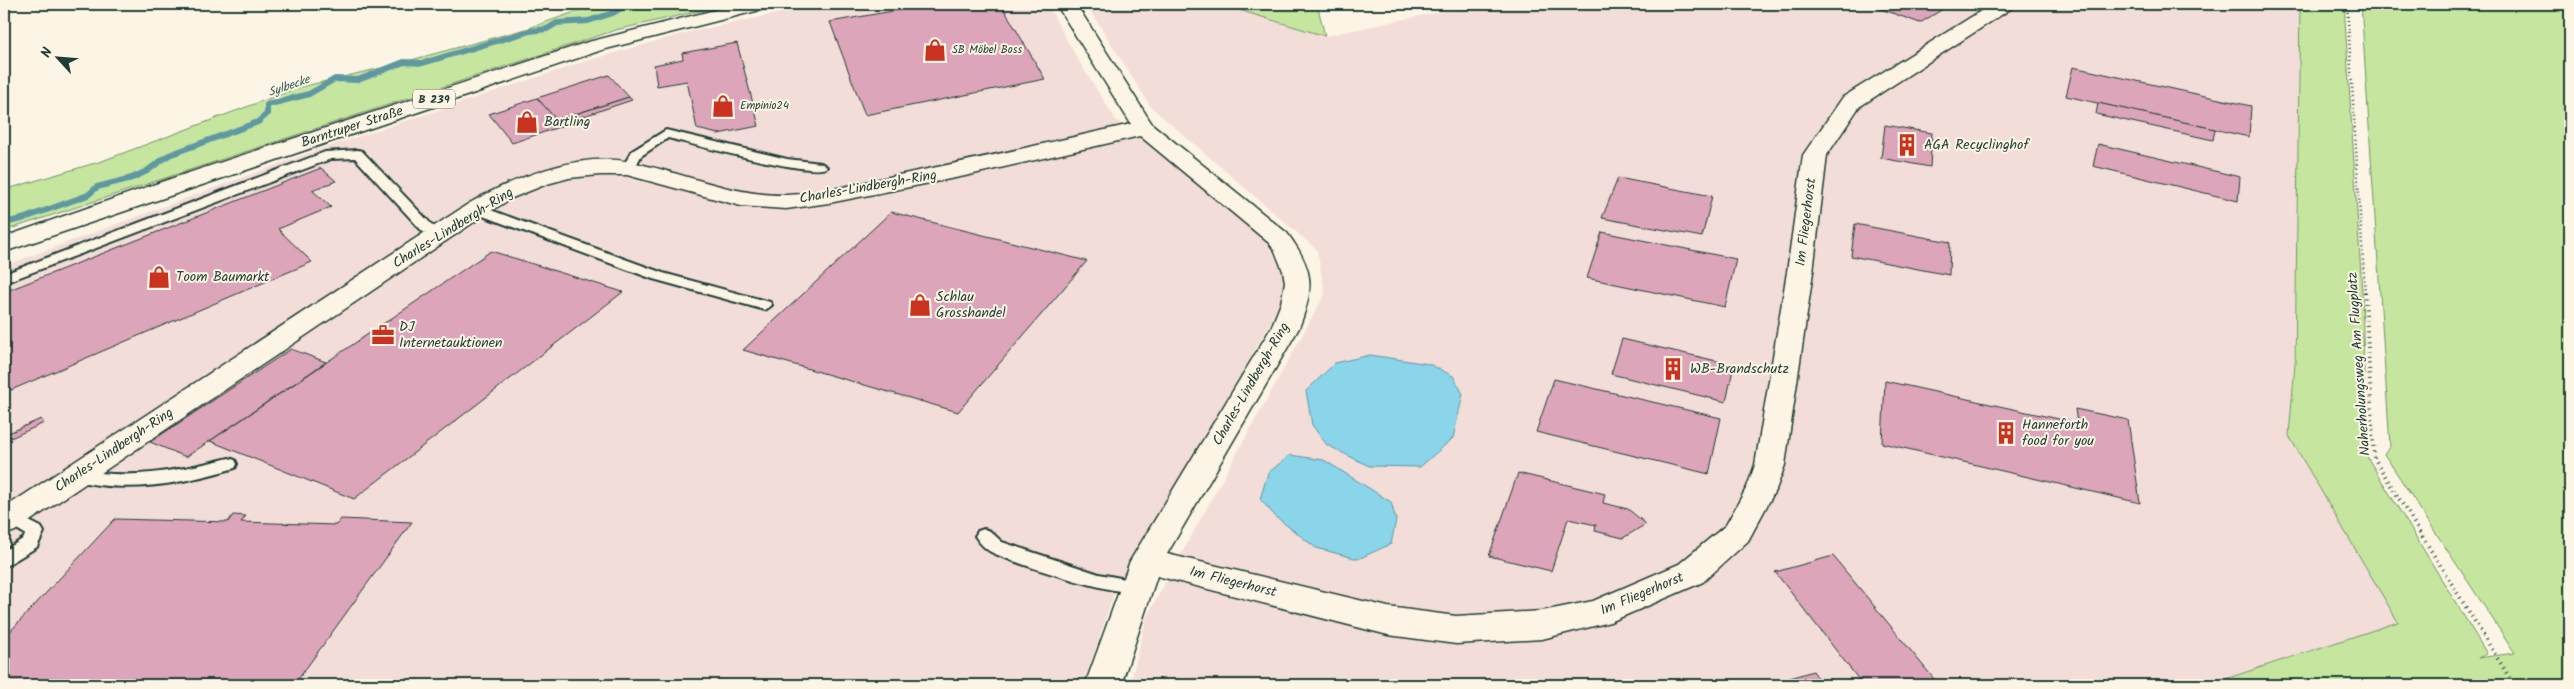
<svg xmlns="http://www.w3.org/2000/svg" width="2574" height="689" viewBox="0 0 2574 689" font-family="Kalam,sans-serif">
	<style>
		.built { fill: #f3ddd8 }
		.green { fill: #c6e69f; stroke: #72926a }
		.water { fill: #8ad5ea; stroke: #5f98a1 }
		.lines { fill: none; stroke-linecap: round; stroke-linejoin: round }
		.stream { stroke: #5f98a1; stroke-width: 6 }
		.building { fill: #dda5b9; stroke: #1f3d34 }
		.service-casing { stroke: #1f3d34; stroke-width: 4 }
		.minor-casing { stroke: #1f3d34; stroke-width: 3 }
		.primary-casing { stroke: #1f3d34; stroke-width: 3 }
		.path-far1 { stroke: #1f3d34; stroke-width: 2.5; stroke-dasharray: 1 3; stroke-linecap: butt }
		.path { stroke: #1f3d34; stroke-width: 4; stroke-dasharray: 1 4.5; stroke-linecap: butt }
		.service { fill: #fcf5e5; fill-rule: evenodd }
		.minor { fill: #fcf5e5; fill-rule: evenodd }
		.primary { fill: #fcf5e5; fill-rule: evenodd }
		.labels { text-anchor: middle; dominant-baseline: central; stroke-width: 4; stroke-linejoin: round; paint-order: stroke }
		.far-poi-label { font-size: 11px; fill: #1f3d34; stroke: #fcf5e5; text-anchor: start }
		.far-water-label { font-size: 12px; font-style: italic; fill: #345b58; stroke: #fcf5e5 }
		.shield { fill: #fcf5e5; stroke: #617469; stroke-width: 1 }
		.shield-label { font-size: 12px; font-weight: bold; fill: #1f3d34 }
		.poi-label { font-size: 14px; fill: #1f3d34; stroke: #fcf5e5; text-anchor: start }
		.street-label { font-size: 14px; fill: #1f3d34; stroke: #fcf5e5 }
	</style>
	<rect width="100%" height="100%" fill="#fcf5e5"/>
	<filter id="ink" filterUnits="userSpaceOnUse"><feTurbulence type="fractalNoise" baseFrequency=".02" numOctaves="2"/><feDisplacementMap in="SourceGraphic" scale="10" xChannelSelector="R" yChannelSelector="G"/><feConvolveMatrix kernelMatrix="1 2 1 2 8 2 1 2 1" color-interpolation-filters="sRGB"/></filter>
	<g filter="url(#ink)">
		<g class="built">
			<path d="M824 4H1047L1078 60 1116 120 1242 219 1268 244 1280 266 1284 281V296L1271 322 1115 591 1083 685H4V266L300 156 589 60 693 31Z"/>
			<path d="M1086 4H1219L1325 36 1477 4H2300L2294 363 2289 436 2398 622 2206 685H1130L1147 616 1325 294 1317 250 1151 107Z"/>
		</g>
		<g class="green">
			<path d="M598 4H730L616 30 4 231V190L102 161 297 88 389 66 526 29Z"/>
			<path d="M1219 4H1317L1325 36Z"/>
			<path d="M2300 4H2344L2362 291 2366 455 2487 654 2478 658 2515 653 2384 454 2390 446 2361 4H2570V685H2207L2398 622 2289 436 2295 363Z"/>
		</g>
		<g class="water">
			<path d="M1370 355 1429 364 1453 376 1463 394 1453 438 1420 467 1369 466 1327 445 1312 425 1306 391 1335 363Z"/>
			<path d="M1290 455 1324 460 1391 502 1396 520 1391 544 1358 559 1316 548 1276 517 1260 499 1268 473Z"/>
		</g>
		<g class="lines">
			<path class="stream" d="M4 223 22 219 88 195 97 187 132 178 147 171 169 155 258 122 267 114V105L309 94 335 79 358 80 404 62 423 63 530 31 547 29 557 23 588 21 613 13 628 4"/>
		</g>
		<g class="building">
			<path d="M933 4H1001L1045 79 865 115 830 22Z"/>
			<path d="M1867 4H1943L1948 6 1920 23Z"/>
			<path d="M737 43 759 126 718 134 697 129 687 81 657 86 654 65 683 59 682 53Z"/>
			<path d="M2073 67 2251 106 2249 137 2066 96Z"/>
			<path d="M609 75 629 97 556 120 537 98Z"/>
			<path d="M629 97 632 100 560 124 557 120Z"/>
			<path d="M537 98 562 126 512 143 489 114Z"/>
			<path d="M2098 103 2215 129 2213 140 2096 114Z"/>
			<path d="M1885 125 1932 133 1930 167 1881 158Z"/>
			<path d="M2098 144 2240 177 2238 201 2093 166Z"/>
			<path d="M321 168 336 181 312 190 331 207 278 229 312 262 4 393V292Z"/>
			<path d="M1618 178 1712 196 1702 237 1602 218Z"/>
			<path d="M891 212 1087 261 958 412 743 350Z"/>
			<path d="M1855 224 1950 242 1949 275 1851 256Z"/>
			<path d="M1602 232 1736 259 1725 307 1587 278Z"/>
			<path d="M491 251 623 292 354 499 210 441Z"/>
			<path d="M1622 339 1734 365 1726 402 1611 374Z"/>
			<path d="M291 349 326 362 186 457 150 442Z"/>
			<path d="M1554 379 1721 418 1709 474 1536 432Z"/>
			<path d="M1885 381 2077 423 2075 409 2128 420 2140 503 1882 443Z"/>
			<path d="M41 419 44 423 4 441V435Z"/>
			<path d="M1518 473 1605 494 1603 503 1628 509 1646 524 1623 538 1595 531 1596 525 1568 519 1551 571 1489 556Z"/>
			<path d="M233 515 246 516 241 522 336 525 341 519 412 522 294 685H4V638L115 519 228 522Z"/>
			<path d="M1833 556 1939 685H1863L1775 572Z"/>
			<path d="M1813 671 1823 685H1767Z"/>
		</g>
		<g class="lines">
			<defs>
				<g id="service">
					<path d="M666 130 787 159 821 163 827 167C817 179 689 143 668 138L641 156 633 171H623L622 168 632 151Z"/>
					<path d="M358 150 362 151 433 226 448 233 446 236 441 237 423 232 355 158 331 159 4 283V274L325 152Z"/>
					<path d="M477 205 663 273 770 302 772 305 765 310 653 279 472 212 470 209Z"/>
					<path d="M229 458 235 460 237 464 235 468C181 484 125 495 70 479L68 475 70 471 76 469C129 481 177 471 229 458Z"/>
					<path d="M11 512 41 527 44 532 37 547 4 567V551L24 538 25 534 5 522 4 516Z"/>
					<path d="M984 529 990 531 1002 542 1099 574 1142 582 1145 587 1142 592C1122 598 1014 563 991 552 985 549 979 542 975 536L978 531Z"/>
				</g>
				<path id="minor" d="M1056 4H1076L1152 124 1287 233C1314 269 1315 287 1299 328L1167 554 1388 607 1456 616 1542 611 1593 601 1679 564 1726 525 1747 487 1755 465 1787 272 1803 155 1843 97 1992 4H2015L2012 8 1859 107 1827 155 1813 272 1785 465 1777 487 1748 541 1703 582 1610 622 1542 639 1456 644 1388 635 1157 576 1121 685H1085L1130 561 1271 328 1281 303 1285 282 1283 271 1275 251 1269 243 1140 136 965 176 829 203 786 209 741 206 627 175H600L569 178 547 184 512 198 486 214 15 531 4 535V508L468 204C511 179 579 151 630 162 682 172 732 196 785 195 821 194 859 183 894 176 973 160 1052 142 1131 124Z"/>
				<path id="primary" d="M739 4H771L768 8 602 50 4 252V237L170 179 588 42Z"/>
			</defs>
			<use href="#service" class="service-casing"/>
			<use href="#minor" class="minor-casing"/>
			<use href="#primary" class="primary-casing"/>
			<g class="path-far1">
				<path d="M2347 4 2365 293"/>
				<path d="M781 10 811 4"/>
			</g>
			<path class="path" d="M2365 292 2374 458 2514 685"/>
			<use href="#service" class="service"/>
			<use href="#minor" class="minor"/>
			<use href="#primary" class="primary"/>
		</g>
	</g>
	<defs>
		<symbol id="shop-bare" viewBox="-9 -9 18 18"><path d="M-5-2.5h2.3a2.7 3.5 0 0 1 5.4 0H5L5.5 6h-11ZM-1.5-2.5h3a1.5 2.3 0 0 0-3 0Z" fill="#c8321e" stroke="#fcf5e5" stroke-width="2.5" paint-order="stroke"/></symbol>
		<symbol id="building-bare" viewBox="-9 -9 18 18"><path d="M-4-6H4V6H1V3H-1V6H-4ZM-2.5-4.3h1.7v1.8h-1.7ZM.8-4.3h1.7v1.8H.8ZM-2.5-1h1.7V.8h-1.7ZM.8-1h1.7V.8H.8Z" fill="#c8321e" stroke="#fcf5e5" stroke-width="2.5" paint-order="stroke"/></symbol>
		<symbol id="office-bare" viewBox="-9 -9 18 18"><path d="M-6-3h4V-5.5h4V-3h4V5H-6ZM-1-4.5V-3h2v-1.5ZM-6 0V1H6V0Z" fill="#c8321e" stroke="#fcf5e5" stroke-width="2.5" paint-order="stroke"/></symbol>
	</defs>
	<g fill-rule="evenodd">
		<use href="#shop-bare" x="919" y="34" width="32" height="32"/>
		<use href="#shop-bare" x="707" y="90" width="32" height="32"/>
		<use href="#shop-bare" x="511" y="106" width="32" height="32"/>
		<use href="#building-bare" x="1891" y="129" width="32" height="32"/>
		<use href="#shop-bare" x="143" y="261" width="32" height="32"/>
		<use href="#shop-bare" x="904" y="289" width="32" height="32"/>
		<use href="#office-bare" x="367" y="319" width="32" height="32"/>
		<use href="#building-bare" x="1657" y="353" width="32" height="32"/>
		<use href="#building-bare" x="1990" y="417" width="32" height="32"/>
	</g>
	<g class="labels">
		<g class="far-poi-label">
			<text x="952" y="50">SB Möbel Boss</text>
			<text x="740" y="106">Empinio24</text>
		</g>
		<g class="far-water-label">
			<text transform="translate(289 86) rotate(-19)">Sylbecke</text>
		</g>
		<rect class="shield" x="413" y="89.5" width="42" height="19" rx="4"/>
		<g class="shield-label">
			<text x="434" y="99">B 239</text>
		</g>
		<g class="poi-label">
			<text x="544" y="122">Bartling</text>
			<text x="1924" y="145">AGA Recyclinghof</text>
			<text x="176" y="277">Toom Baumarkt</text>
			<text x="936" y="297">Schlau<tspan x="936" dy="16">Grosshandel</tspan></text>
			<text x="399" y="327">DJ<tspan x="399" dy="16">Internetauktionen</tspan></text>
			<text x="1690" y="369">WB-Brandschutz</text>
			<text x="2022" y="425">Hanneforth<tspan x="2022" dy="16">food for you</tspan></text>
		</g>
		<g class="street-label">
			<text transform="translate(352 127) rotate(-18)">Barntruper Straße</text>
			<text transform="translate(868 187) rotate(-10)">Charles-Lindbergh-Ring</text>
			<text transform="translate(1806 222) rotate(-83)">Im Fliegerhorst</text>
			<text transform="translate(453 228) rotate(-32)">Charles-Lindbergh-Ring</text>
			<text transform="translate(2359 364) rotate(-94)">Naherholungsweg Am Flugplatz</text>
			<text transform="translate(1251 384) rotate(-60)">Charles-Lindbergh-Ring</text>
			<text transform="translate(114 450) rotate(-34)">Charles-Lindbergh-Ring</text>
			<text transform="translate(1233 582) rotate(14)">Im Fliegerhorst</text>
			<text transform="translate(1642 594) rotate(-23)">Im Fliegerhorst</text>
		</g>
	</g>
	<rect width="2574" height="689" fill="none" stroke="#fcf5e5" stroke-width="20"/>
	<rect x="10" y="10" width="2554" height="669" fill="none" stroke="#1f3d34" stroke-width="2" filter="url(#ink)"/>
	<g transform="translate(58 58) rotate(296)" stroke="#fcf5e5" stroke-width="4" paint-order="stroke">
	<path d="M0-4L9 19L0 12L-9 19Z" fill="#1f3d34"/>
	<text y="-8" font-size="14" font-weight="bold" text-anchor="middle" fill="#1f3d34">N</text>
	</g>
</svg>
